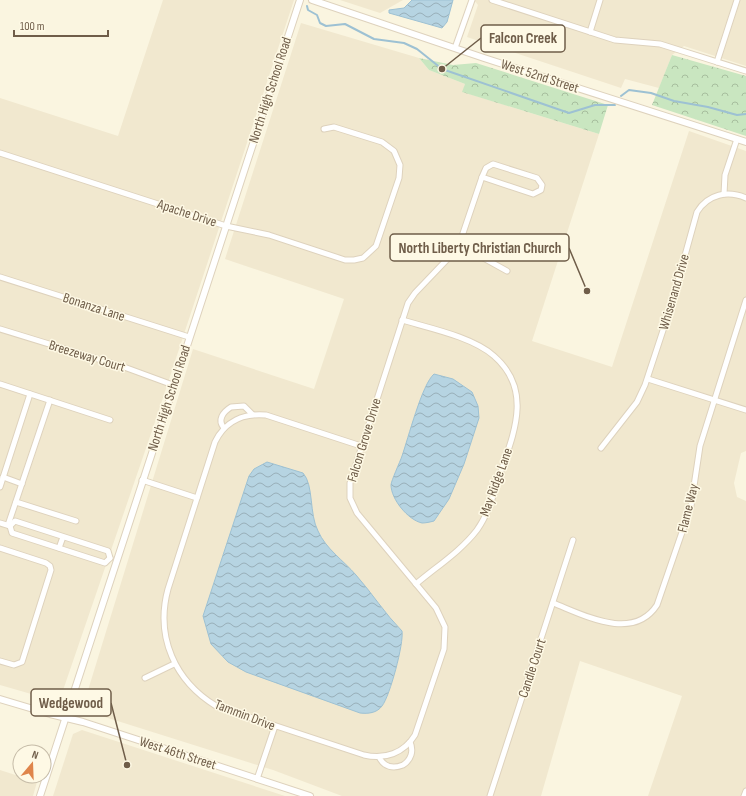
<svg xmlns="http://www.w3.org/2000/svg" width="746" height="796" viewBox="0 0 746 796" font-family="'Sofia Sans Condensed',sans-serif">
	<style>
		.residential { fill: #f1e8cf }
		.forest { fill: url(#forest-crowns) }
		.water { fill: url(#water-waves); stroke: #9dc1d3 }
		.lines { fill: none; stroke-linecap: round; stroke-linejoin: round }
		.stream { stroke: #9dc1d3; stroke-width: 2 }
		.minor-casing { stroke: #ded2bd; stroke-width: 7 }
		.tertiary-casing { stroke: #ded2bd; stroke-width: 8 }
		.minor { stroke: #fff; stroke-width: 5 }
		.tertiary { stroke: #fff; stroke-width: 6 }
		.labels { text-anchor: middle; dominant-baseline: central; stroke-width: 3; stroke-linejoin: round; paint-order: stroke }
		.street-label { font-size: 14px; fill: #6f5d49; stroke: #fef9e5 }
		.leader { fill: none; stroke: #6f5d49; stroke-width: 1.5 }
		.callout-dot { fill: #6f5d49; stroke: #fef9e5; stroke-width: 1.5 }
		.callout { fill: #fef9e5; stroke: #6f5d49; stroke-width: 1.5 }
		.callout-label { font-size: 15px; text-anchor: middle; font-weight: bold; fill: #6f5d49 }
	</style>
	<defs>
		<pattern id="forest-crowns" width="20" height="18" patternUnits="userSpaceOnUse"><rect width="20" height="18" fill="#c9e6c0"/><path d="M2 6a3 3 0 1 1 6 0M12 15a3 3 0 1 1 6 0" fill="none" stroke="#a7be9e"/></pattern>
		<pattern id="water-waves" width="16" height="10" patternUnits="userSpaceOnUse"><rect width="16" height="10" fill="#b6d4e2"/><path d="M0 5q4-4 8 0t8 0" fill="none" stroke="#98afb9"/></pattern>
	</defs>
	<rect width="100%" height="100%" fill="#faf5e0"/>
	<g class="residential">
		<path d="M163 0H294L156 419 59 702 0 685V98L118 136Z"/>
		<path d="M340 0H403L380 13Z"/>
		<path d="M474 0H746V66L684 46 672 55 659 88 625 79 621 88 467 37 478 5Z"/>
		<path d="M301 23 419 58 429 70 465 84 463 92 599 134 532 341 612 367 689 131 746 151V451L741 453 734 483 737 497 746 501V796H648L682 696 580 661 541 796H342L273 770 89 712 85 700 193 349 314 389 344 299 225 259Z"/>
		<path d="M82 730 285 796H53L73 734Z"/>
		<path d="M0 770 37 782 33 796H0Z"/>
	</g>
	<g class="forest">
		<path d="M672 55 746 76V136L652 105Z"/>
		<path d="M419 58 453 65 476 63 608 105 599 134 462 92 465 84 429 70Z"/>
	</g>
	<g class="water">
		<path d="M412 0H453L447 22 442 28 389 13V10L404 8Z"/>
		<path d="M434 374 453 379 472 392 478 406 479 418 464 464 449 499 434 521C430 522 426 523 422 523 408 520 391 499 391 485 391 481 400 462 402 456 408 439 422 384 434 374Z"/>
		<path d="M267 462 303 473C314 485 309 514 318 531 326 549 343 560 356 575 372 593 385 614 402 631 404 643 390 696 382 706 377 713 368 714 360 713L246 672 228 662 211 644 203 616 249 476 254 469Z"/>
	</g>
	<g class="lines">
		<g class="stream">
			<path d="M307 6 308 10 317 15 320 23 326 26 345 24 374 39 404 43 417 49 442 69 569 113 595 105H615"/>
			<path d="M621 96 629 90 651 93 674 101 708 107 737 115 746 114"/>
		</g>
		<defs>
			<g id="minor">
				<path d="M492 0 615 40 660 44 746 71"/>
				<path d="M590 32 600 0"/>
				<path d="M455 48 472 0"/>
				<path d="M717 62 737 0"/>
				<path d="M0 153 226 226 269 235 345 260H354L363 258 376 246 399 178 400 165 394 151 382 142 334 127 324 129"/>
				<path d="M493 164 537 178 542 185 541 190 533 194 482 177 486 168Z"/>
				<path d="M724 194 725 175 737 139"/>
				<path d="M460 245 507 271"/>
				<path d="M0 277 189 337"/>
				<path d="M402 320C429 328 473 337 494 356 533 390 514 433 500 474 494 493 489 513 477 530 461 551 436 567 416 584"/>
				<path d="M0 329 124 367 173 385"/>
				<path d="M648 379 746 410"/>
				<path d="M0 384 110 420"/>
				<path d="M224 428C217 420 223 412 231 407L244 406 252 414"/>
				<path d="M361 446 266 415C244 413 225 421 215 442L168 589C155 637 175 681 216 706L364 755C385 760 404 753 415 735L444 649 445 627 436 608 357 513 350 498V483L408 303 415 293 458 248 482 177"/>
				<path d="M601 448 637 402 645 385 671 306 697 212C708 194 728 190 746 198"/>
				<path d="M3 477 22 484"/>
				<path d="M142 480 197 498"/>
				<path d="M0 487 30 394"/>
				<path d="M16 502 76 521"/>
				<path d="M0 523 10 526"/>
				<path d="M8 525 50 400"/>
				<path d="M10 526 12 533 105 563 110 558"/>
				<path d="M10 526 15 521 108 551 110 558"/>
				<path d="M0 548 46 563 50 566 51 570 22 662 14 665 0 661"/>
				<path d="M59 548 63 537"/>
				<path d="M553 603C584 615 633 642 657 605L691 506 700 446 746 300"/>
				<path d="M145 678 174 664"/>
				<path d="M379 757C384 767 393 769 403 765 411 760 414 751 410 742"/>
				<path d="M257 779 275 726"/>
				<path d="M490 796 573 540"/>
				<path d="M744 796 746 791"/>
			</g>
			<g id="tertiary">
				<path d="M312 0 484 58 746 142"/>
				<path d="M0 699 50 714 83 722 310 796"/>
				<path d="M40 796 300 0"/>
			</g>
		</defs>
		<use href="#minor" class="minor-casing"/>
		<use href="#tertiary" class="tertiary-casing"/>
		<use href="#minor" class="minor"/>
		<use href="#tertiary" class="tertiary"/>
	</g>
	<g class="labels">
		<g class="street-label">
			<text transform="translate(540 76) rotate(18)">West 52nd Street</text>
			<text transform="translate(270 90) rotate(-72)">North High School Road</text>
			<text transform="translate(187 213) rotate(18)">Apache Drive</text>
			<text transform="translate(674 292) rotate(-74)">Whisenand Drive</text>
			<text transform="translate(94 307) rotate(18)">Bonanza Lane</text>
			<text transform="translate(87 356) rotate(17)">Breezeway Court</text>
			<text transform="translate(169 398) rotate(-72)">North High School Road</text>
			<text transform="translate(364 440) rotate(-73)">Falcon Grove Drive</text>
			<text transform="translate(496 482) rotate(-70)">May Ridge Lane</text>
			<text transform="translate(688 508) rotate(-76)">Flame Way</text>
			<text transform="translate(532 668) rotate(-72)">Candle Court</text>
			<text transform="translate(245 715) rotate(21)">Tammin Drive</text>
			<text transform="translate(178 753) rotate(18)">West 46th Street</text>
		</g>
	</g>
	<path class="leader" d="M442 69L481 38M587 291L569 248M127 765L111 703"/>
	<g class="callout-dot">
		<circle cx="442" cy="69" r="4"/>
		<circle cx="587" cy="291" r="4"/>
		<circle cx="127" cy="765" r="4"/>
	</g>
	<g class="callout">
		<rect x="481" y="25" width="84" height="27" rx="4"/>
		<rect x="390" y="234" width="179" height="27" rx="4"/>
		<rect x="31" y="689" width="80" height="27" rx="4"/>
	</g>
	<g class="callout-label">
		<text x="523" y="43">Falcon Creek</text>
		<text x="480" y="253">North Liberty Christian Church</text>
		<text x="71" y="708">Wedgewood</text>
	</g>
	<g transform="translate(32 764) rotate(19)"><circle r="19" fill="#fef9e5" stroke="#c5bba7"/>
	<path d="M0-3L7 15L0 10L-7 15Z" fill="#df854b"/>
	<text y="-6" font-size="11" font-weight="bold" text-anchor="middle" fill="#6f5d49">N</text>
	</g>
	<path d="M14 30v6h94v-6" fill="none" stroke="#6f5d49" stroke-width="2"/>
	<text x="20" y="30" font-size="12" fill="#6f5d49" stroke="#fef9e5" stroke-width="3" paint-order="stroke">100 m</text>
</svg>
